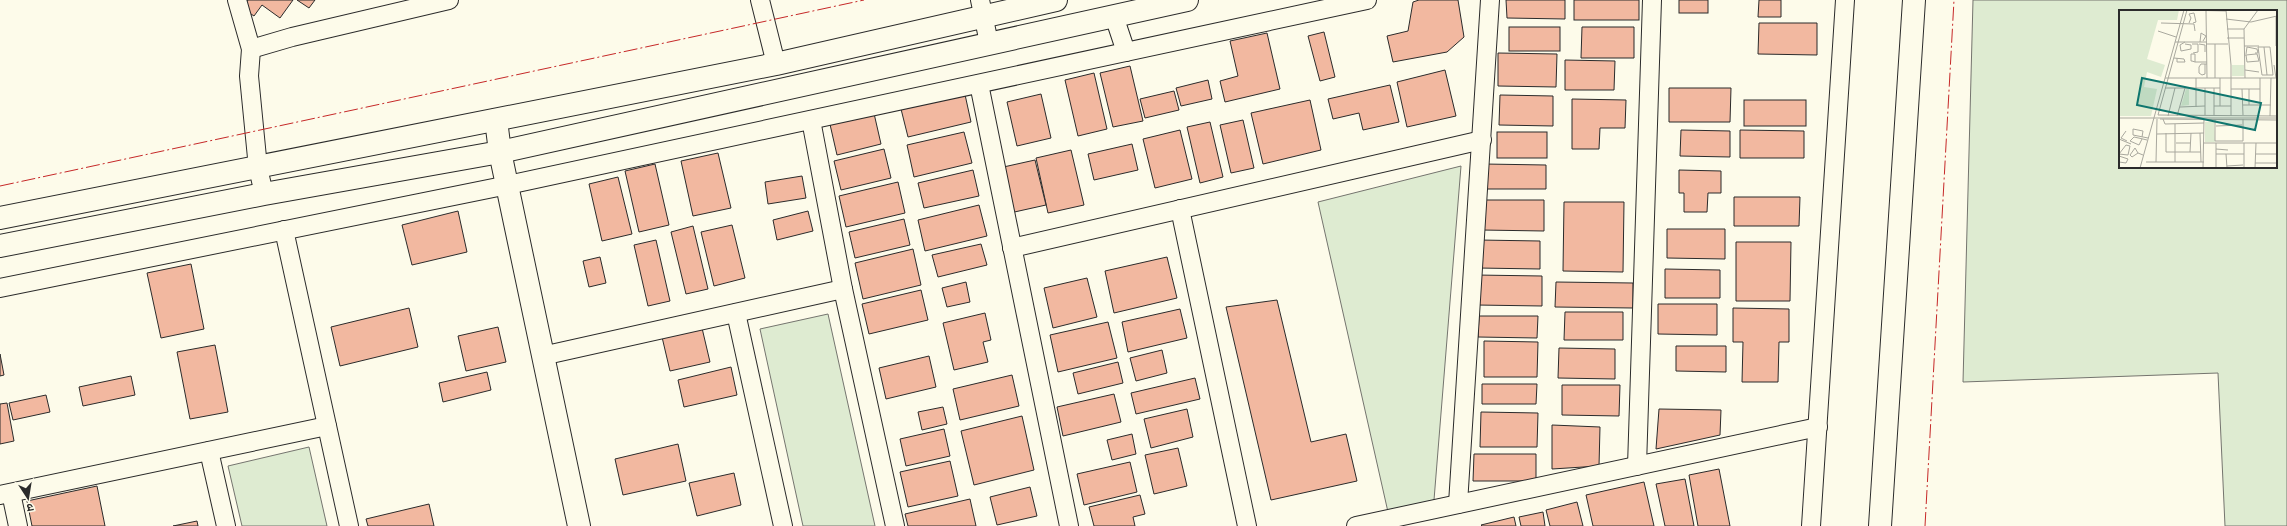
<svg xmlns="http://www.w3.org/2000/svg" width="2287" height="526" viewBox="0 0 2287 526" font-family="Roboto,'Noto Sans Devanagari',sans-serif">
	<style>
		.green { fill: #deebd1; stroke: #74746e; fill-rule: evenodd }
		.building { fill: #f2b8a0; stroke: #2b2b2b }
		.lines { fill: none; stroke-linecap: round; stroke-linejoin: round }
		.street-casing { stroke: #2b2b2b; stroke-width: 20 }
		.secondary-casing { stroke: #2b2b2b; stroke-width: 24 }
		.street { stroke: #fdfbea; stroke-width: 18 }
		.secondary { stroke: #fdfbea; stroke-width: 22 }
		.power { stroke: #c62828; stroke-width: 1; stroke-dasharray: 14 3 2 3; stroke-linecap: butt }
		.inset-road { fill: none; stroke: #a9a89e; stroke-width: 1 }
		.view { fill: #0f766e; fill-opacity: 0.15; stroke: #0f766e; stroke-width: 2 }
		.inset-edge { fill: none; stroke: #2b2b2b; stroke-width: 2 }
	</style>
	<rect width="100%" height="100%" fill="#fdfbea"/>
	<g class="green">
		<path d="M1973 0H2287V526H2225L2218 373 1963 382ZM2120 11H2276V167H2120Z"/>
		<path d="M1461 166 1434 500 1388 512 1318 202Z"/>
		<path d="M828 314 875 526H803L760 329Z"/>
		<path d="M309 447 327 526H242L228 466Z"/>
	</g>
	<g class="building">
		<path d="M248 0H293L280 18 262 5 254 16 242 8Z"/>
		<path d="M297 0H315L309 8Z"/>
		<path d="M1419 0H1458L1464 37 1447 52 1393 62 1387 36 1408 31 1413 2Z"/>
		<path d="M1506 0H1565V19L1507 18Z"/>
		<rect x="1574" y="0" width="65" height="20"/>
		<rect x="1679" y="0" width="29" height="13"/>
		<path d="M1759 0H1781V17H1758Z"/>
		<path d="M1759 23H1817V55L1758 54Z"/>
		<rect x="1509" y="27" width="51" height="24"/>
		<path d="M1582 27H1634V58H1581Z"/>
		<path d="M1324 32 1335 77 1320 81 1308 36Z"/>
		<path d="M1267 33 1280 89 1225 102 1220 81 1238 76 1230 41Z"/>
		<path d="M1498 53 1557 54 1556 87 1498 86Z"/>
		<path d="M1565 60 1615 61 1614 90H1565Z"/>
		<path d="M1130 66 1143 121 1113 127 1100 73Z"/>
		<path d="M1445 70 1456 116 1407 127 1397 82Z"/>
		<path d="M1094 73 1107 129 1078 136 1065 80Z"/>
		<path d="M1208 80 1212 99 1181 106 1176 88Z"/>
		<path d="M1390 85 1399 122 1363 130 1359 113 1333 119 1328 99Z"/>
		<path d="M1669 88H1731L1730 122H1669Z"/>
		<path d="M964 90 971 122 908 137 900 105Z"/>
		<path d="M1174 91 1179 110 1145 118 1140 99Z"/>
		<path d="M1041 94 1051 138 1017 146 1007 102Z"/>
		<path d="M1500 95 1553 96V126L1499 125Z"/>
		<path d="M1572 99 1626 100 1625 128H1600L1599 149H1572Z"/>
		<path d="M1310 100 1321 150 1263 164 1251 113Z"/>
		<rect x="1744" y="100" width="62" height="26"/>
		<path d="M873 109 881 144 837 155 829 120Z"/>
		<path d="M1243 120 1254 168 1231 173 1220 125Z"/>
		<path d="M1210 122 1223 177 1200 183 1187 127Z"/>
		<path d="M1180 130 1192 179 1155 188 1143 139Z"/>
		<path d="M1681 130 1730 131V157L1680 156Z"/>
		<path d="M1740 130 1804 131V158H1740Z"/>
		<path d="M964 132 972 163 914 177 907 145Z"/>
		<rect x="1497" y="132" width="50" height="26"/>
		<path d="M1132 144 1138 170 1094 180 1088 154Z"/>
		<path d="M884 149 891 178 841 190 834 161Z"/>
		<path d="M1071 150 1084 205 1048 213 1036 158Z"/>
		<path d="M718 153 731 208 693 216 681 161Z"/>
		<path d="M1035 160 1046 205 1010 213 999 168Z"/>
		<path d="M655 164 669 225 639 232 625 171Z"/>
		<path d="M1484 164 1546 165V189H1484Z"/>
		<path d="M973 170 979 196 924 208 918 183Z"/>
		<path d="M1679 170 1721 171V193H1708L1707 212H1684V193H1679Z"/>
		<path d="M802 176 806 198 768 204 765 182Z"/>
		<path d="M618 177 632 234 602 241 589 184Z"/>
		<path d="M898 182 905 213 846 227 839 196Z"/>
		<path d="M1734 197H1800L1799 226H1734Z"/>
		<path d="M1481 200H1544V231L1481 230Z"/>
		<path d="M1564 202H1624L1623 272 1563 271Z"/>
		<path d="M979 205 987 236 925 251 918 220Z"/>
		<path d="M458 211 467 252 412 265 402 225Z"/>
		<path d="M808 211 813 231 777 240 773 220Z"/>
		<path d="M904 219 910 245 855 258 849 232Z"/>
		<path d="M732 225 745 278 714 286 701 232Z"/>
		<path d="M693 226 708 289 686 294 671 232Z"/>
		<path d="M1667 229H1725V259L1667 258Z"/>
		<path d="M656 240 670 301 648 306 634 245Z"/>
		<path d="M1479 240 1540 241V269L1478 268Z"/>
		<path d="M1736 242H1791L1790 301H1736Z"/>
		<path d="M981 244 987 265 938 277 932 255Z"/>
		<path d="M913 249 921 285 863 299 855 263Z"/>
		<path d="M600 257 606 283 589 287 583 261Z"/>
		<path d="M1167 257 1177 298 1114 313 1105 271Z"/>
		<path d="M191 264 204 329 161 338 147 273Z"/>
		<path d="M1665 269 1720 270V298H1665Z"/>
		<path d="M1476 275 1542 276V306L1476 305Z"/>
		<path d="M1087 278 1097 317 1053 328 1044 288Z"/>
		<path d="M966 282 970 302 947 307 942 288Z"/>
		<path d="M1556 282 1633 283V308L1555 307Z"/>
		<path d="M921 290 928 320 869 334 862 304Z"/>
		<path d="M1277 300 1311 442 1346 434 1357 481 1271 500 1226 307Z"/>
		<path d="M1658 304H1717V335L1658 334Z"/>
		<path d="M409 308 418 347 340 366 331 327Z"/>
		<path d="M1733 308 1789 309V342H1779L1778 382H1742L1743 342H1733Z"/>
		<path d="M1180 309 1187 338 1128 352 1122 322Z"/>
		<path d="M1565 312H1623V340H1564Z"/>
		<path d="M985 313 991 340 983 342 988 362 954 370 943 323Z"/>
		<path d="M1479 316H1538L1537 338 1478 337Z"/>
		<path d="M1108 322 1117 358 1058 372 1050 335Z"/>
		<path d="M498 327 506 362 466 371 458 336Z"/>
		<path d="M702 328 710 362 670 371 662 337Z"/>
		<path d="M1484 341 1538 342 1537 377H1484Z"/>
		<path d="M215 345 228 412 190 419 177 352Z"/>
		<path d="M1676 346H1726V372L1676 371Z"/>
		<path d="M1559 348 1615 349V379L1558 378Z"/>
		<path d="M1162 350 1167 373 1136 381 1130 358Z"/>
		<path d="M0 354 4 375 0 376Z"/>
		<path d="M929 356 936 387 886 399 879 368Z"/>
		<path d="M1118 362 1123 383 1078 394 1073 373Z"/>
		<path d="M731 367 737 395 684 407 678 380Z"/>
		<path d="M487 372 491 390 443 402 439 383Z"/>
		<path d="M1012 375 1019 406 960 420 953 389Z"/>
		<path d="M131 376 135 395 83 406 79 387Z"/>
		<path d="M1195 378 1200 399 1136 414 1131 393Z"/>
		<path d="M1482 384H1537L1536 404H1482Z"/>
		<path d="M1562 385H1620L1619 416 1562 415Z"/>
		<path d="M1114 394 1121 422 1063 436 1057 407Z"/>
		<path d="M46 395 50 412 13 420 9 403Z"/>
		<path d="M7 403 14 441 0 444V404Z"/>
		<path d="M943 407 947 424 922 430 918 412Z"/>
		<path d="M1187 409 1193 437 1151 448 1144 419Z"/>
		<path d="M1659 409 1721 410 1720 435 1656 449Z"/>
		<path d="M1481 412 1538 413 1537 447H1480Z"/>
		<path d="M1022 416 1034 470 974 485 961 431Z"/>
		<path d="M1552 425 1600 427 1599 466 1552 469Z"/>
		<path d="M944 429 950 456 906 466 900 439Z"/>
		<path d="M1132 434 1136 454 1112 460 1107 440Z"/>
		<path d="M678 444 686 481 623 495 615 459Z"/>
		<path d="M1178 448 1187 486 1154 494 1145 455Z"/>
		<path d="M1474 454H1536V481H1473Z"/>
		<path d="M950 461 958 496 908 507 900 472Z"/>
		<path d="M1130 462 1137 492 1084 505 1077 474Z"/>
		<path d="M1719 469 1730 526H1698L1689 475Z"/>
		<path d="M734 473 741 505 697 516 689 483Z"/>
		<path d="M1685 479 1694 526H1665L1656 484Z"/>
		<path d="M1644 482 1654 526H1593L1586 495Z"/>
		<path d="M97 486 105 526H32L27 501Z"/>
		<path d="M1030 487 1037 516 997 525 990 497Z"/>
		<path d="M1140 495 1145 514 1133 517 1135 526H1094L1089 507Z"/>
		<path d="M970 499 976 526H908L905 514Z"/>
		<path d="M1577 502 1583 526H1550L1546 510Z"/>
		<path d="M429 504 434 526H368L366 519Z"/>
		<path d="M1543 512 1545 526H1521L1519 517Z"/>
		<path d="M1514 517 1516 526H1482L1481 525Z"/>
		<path d="M197 521 198 526H173Z"/>
	</g>
	<g class="lines">
		<defs>
			<g id="street">
				<path d="M237 0 251 49 249 76 258 168 264 194"/>
				<path d="M760 0 776 64"/>
				<path d="M980 0 989 43"/>
				<path d="M1114 16 1126 52"/>
				<path d="M251 49 292 37 449 0"/>
				<path d="M979 84 1069 526"/>
				<path d="M811 120 843 289 895 526"/>
				<path d="M1180 209 1247 526"/>
				<path d="M284 230 349 526"/>
				<path d="M1012 248 1482 140"/>
				<path d="M0 288 508 185 1367 0"/>
				<path d="M736 313 783 526"/>
				<path d="M542 356 843 289"/>
				<path d="M209 451 226 526"/>
				<path d="M1637 466 1652 0"/>
				<path d="M11 493 18 526"/>
				<path d="M0 495 327 426"/>
				<path d="M1458 504 1490 0"/>
				<path d="M1356 526 1818 427"/>
				<path d="M1811 526 1845 0"/>
			</g>
			<g id="secondary">
				<path d="M496 120 500 152 579 526"/>
				<path d="M0 218 776 64 1056 0"/>
				<path d="M0 246 264 194 500 152 1187 0"/>
				<path d="M1880 526 1914 0"/>
			</g>
		</defs>
		<use href="#street" class="street-casing"/>
		<use href="#secondary" class="secondary-casing"/>
		<use href="#street" class="street"/>
		<use href="#secondary" class="secondary"/>
		<g class="power">
			<path d="M0 186 864 0"/>
			<path d="M1925 526 1954 0"/>
		</g>
	</g>
	<g transform="translate(2119 10)">
		<rect width="158" height="158" fill="#fdfbea"/>
		<path d="M0 0H60L58 10H39L28 49 46 55 42 67 28 62 25 77 38 79 32 106H0ZM113 55H125V66H113ZM67 79H70V95L62 96ZM86 112H95L96 132H86Z" fill="#deebd1"/>
		<path class="inset-road" d="M107 0 112 55V106M87 1 88 68M107 9 132 12 158 6M42 13 75 14 76 21M70 13 72 8 70 4 75 3 77 12 74 13M108 19H125M39 21 57 27M108 28H125M56 32H88M66 32 61 35 62 41 72 39V35L66 34M81 32 82 23 87 26 84 31M73 34H79V42L74 43M80 34 86 35V42M88 34H109M96 34V68M125 36H140M157 36V6M139 37H151L154 65H143ZM145 37 148 65M127 44 128 37 138 39 139 43H136M126 45H127L137 44H138L140 51 128 52 127 45M55 48 65 49 66 52H58V48M76 52V44H72V51H73L76 52H88M86 54V64L83 65 80 63V57L82 54H88M155 55 157 68M126 60 140 62M46 68H158M101 68V96M126 68 125 19 139 0M46 78H101M112 79H141M123 79 124 105M130 79V95M124 95H152M141 95V68M95 96H112M61 97 86 96M77 97V68M39 105 158 106M39 105 68 0M86 105V78M95 105V78M49 106 56 78M58 106 66 78M151 106 152 68M0 108H158M41 109 158 110M44 109 46 114 85 113M96 109V131H124V109M97 116 123 115M7 121 2 128 8 131M47 123V142H82M81 123 82 152M38 124 85 123M23 127 24 121 14 119V125L29 128M0 129 12 134M23 129 20 135 11 131 15 127 24 129 28 130M57 133H71M85 133H158M97 133V158M97 139 109 140M71 142 72 123M19 143 13 147 11 145 16 138 19 143 24 145M0 144 7 135 11 136 9 145 0 144M97 144H125M107 144 108 158M137 144H158M0 146 9 149 7 153 0 152M27 152H85M37 152 38 109M56 152V114M136 153H158M108 156 124 155M21 158 65 0 107 1M84 158 85 109M125 158V133M136 158 137 133"/>
		<path class="view" d="M23 68 142 93 136 120 18 95Z"/>
		<rect width="158" height="158" class="inset-edge"/>
	</g>
	<g transform="translate(28 498) rotate(168)" stroke="#fdfbea" stroke-width="3" paint-order="stroke">
	<path d="M0-3L7 15L0 10L-7 15Z" fill="#2b2b2b"/>
	<text y="-6" font-size="11" font-weight="bold" text-anchor="middle" fill="#2b2b2b">उ</text>
	</g>
</svg>
